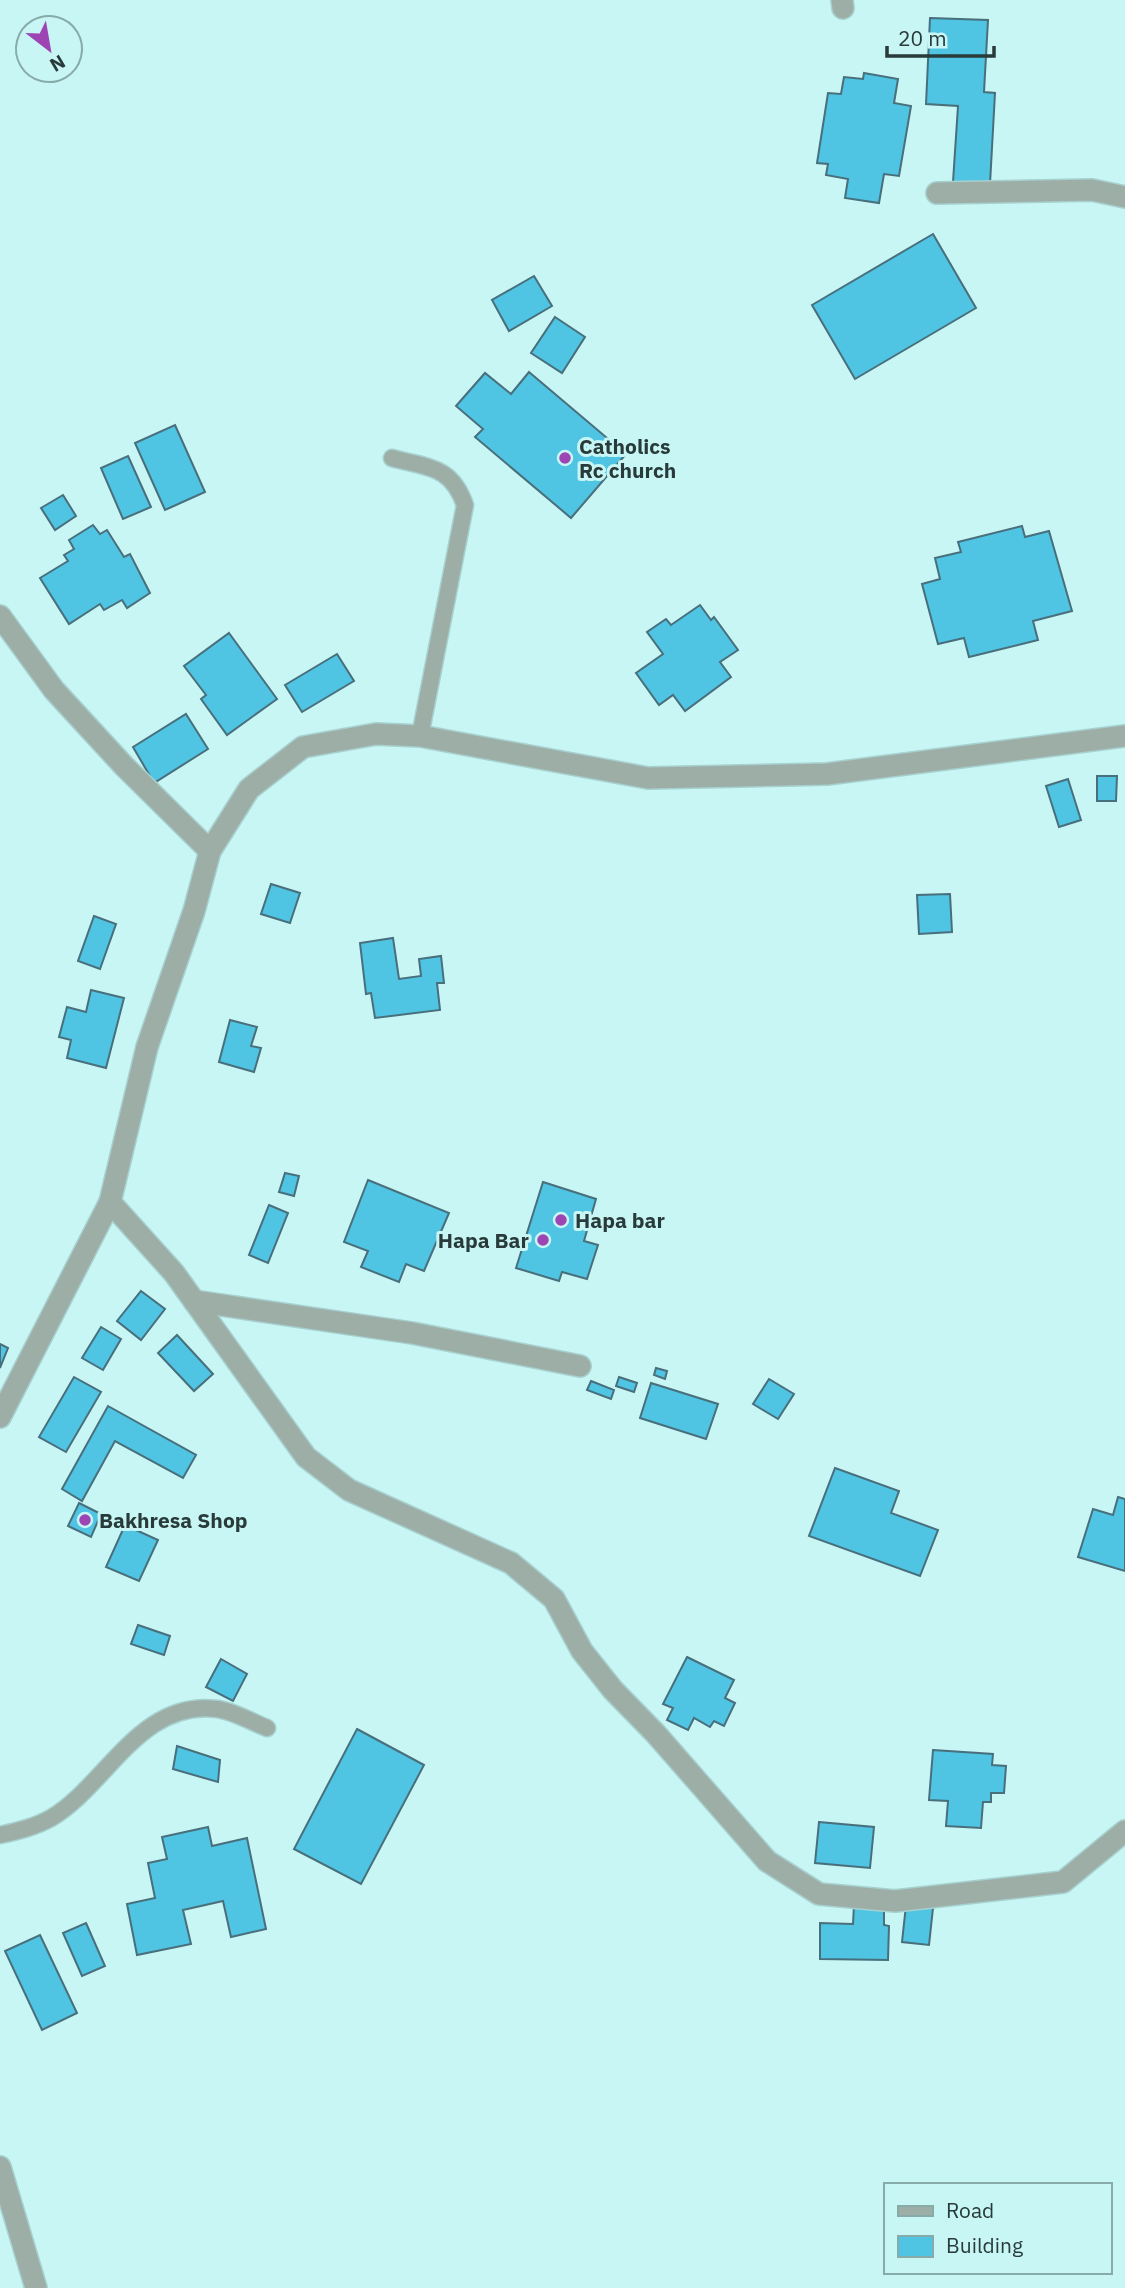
<svg xmlns="http://www.w3.org/2000/svg" width="1125" height="2288" viewBox="0 0 1125 2288" font-family="'IBM Plex Sans',sans-serif">
	<style>
		.building { fill: #4fc4e3; stroke: #486f7b; stroke-width: 2 }
		.lines { fill: none; stroke-linecap: round; stroke-linejoin: round }
		.lane-casing { stroke: #a7d0cf; stroke-width: 19 }
		.street-casing { stroke: #a7d0cf; stroke-width: 24 }
		.lane { stroke: #9daea7; stroke-width: 16 }
		.street { stroke: #9daea7; stroke-width: 21 }
		.poi-dot { fill: #9d46b3; stroke: #c7f6f4; stroke-width: 2.5 }
		.labels { text-anchor: middle; dominant-baseline: central; stroke-width: 6; stroke-linejoin: round; paint-order: stroke }
		.poi-label { font-size: 21px; font-weight: bold; fill: #283a39; stroke: #c7f6f4; text-anchor: start }
	</style>
	<rect width="100%" height="100%" fill="#c7f6f4"/>
	<g class="building">
		<path d="M930 18 988 20 984 92 995 93 990 184 953 182 958 106 926 104Z"/>
		<path d="M864 73 898 79 894 103 911 106 899 176 884 174 879 203 845 198 848 179 826 175 828 164 817 163 828 93 841 94 844 77 863 79Z"/>
		<path d="M933 234 976 308 855 379 812 305Z"/>
		<path d="M534 276 552 306 509 331 492 300Z"/>
		<path d="M555 317 585 337 562 373 531 353Z"/>
		<path d="M529 372 626 454 571 518 475 437 483 429 456 406 485 373 511 394Z"/>
		<path d="M175 425 205 492 165 510 135 443Z"/>
		<path d="M128 456 151 507 123 519 101 468Z"/>
		<path d="M63 495 76 516 55 530 41 508Z"/>
		<path d="M93 525 100 534 107 530 124 557 130 554 150 593 127 608 122 600 104 610 100 604 69 624 40 578 68 561 64 555 74 549 69 540Z"/>
		<path d="M1022 526 1025 537 1049 531 1072 611 1033 621 1038 640 969 657 964 638 938 644 922 584 940 579 935 558 961 552 958 542Z"/>
		<path d="M700 605 711 620 714 617 738 650 720 662 731 677 685 711 673 695 659 705 636 673 663 654 647 632 666 619 671 625Z"/>
		<path d="M229 633 277 699 227 735 201 699 206 695 184 666Z"/>
		<path d="M337 654 354 681 302 712 285 685Z"/>
		<path d="M186 714 208 749 154 783 133 747Z"/>
		<path d="M1097 776H1117L1116 801H1097Z"/>
		<path d="M1068 779 1081 820 1059 827 1046 786Z"/>
		<path d="M271 884 300 893 290 923 261 914Z"/>
		<path d="M950 894 952 932 919 934 917 895Z"/>
		<path d="M94 916 116 924 100 969 78 961Z"/>
		<path d="M393 938 399 979 421 976 419 959 441 956 444 983H437L440 1010 375 1018 371 993 366 994 360 943Z"/>
		<path d="M91 990 124 998 106 1068 67 1058 71 1040 59 1037 67 1007 86 1012Z"/>
		<path d="M230 1020 257 1027 251 1046 261 1048 254 1072 219 1062Z"/>
		<path d="M285 1173 299 1176 294 1196 279 1192Z"/>
		<path d="M368 1180 449 1213 424 1271 406 1264 399 1282 361 1267 368 1251 344 1242Z"/>
		<path d="M543 1182 596 1199 584 1241 598 1245 587 1279 562 1272 559 1281 516 1268Z"/>
		<path d="M269 1205 288 1213 268 1263 249 1255Z"/>
		<path d="M141 1291 165 1309 141 1340 117 1321Z"/>
		<path d="M101 1327 121 1339 103 1370 82 1358Z"/>
		<path d="M177 1335 213 1374 194 1391 158 1353Z"/>
		<path d="M0 1344 8 1348 0 1368Z"/>
		<path d="M656 1368 667 1371 665 1379 654 1375Z"/>
		<path d="M74 1377 101 1392 66 1452 39 1437Z"/>
		<path d="M619 1377 637 1383 634 1392 616 1386Z"/>
		<path d="M769 1379 794 1394 778 1419 753 1404Z"/>
		<path d="M591 1381 614 1390 611 1399 587 1390Z"/>
		<path d="M651 1383 718 1404 706 1439 640 1418Z"/>
		<path d="M108 1406 196 1455 183 1478 115 1441 82 1501 62 1489Z"/>
		<path d="M835 1468 899 1491 891 1513 938 1530 920 1576 809 1536Z"/>
		<path d="M1118 1497 1125 1499V1571L1078 1557 1093 1509 1113 1515Z"/>
		<path d="M79 1503 101 1514 91 1537 68 1526Z"/>
		<path d="M125 1525 158 1540 139 1581 106 1567Z"/>
		<path d="M138 1625 170 1636 164 1655 131 1644Z"/>
		<path d="M687 1657 734 1680 725 1698 735 1703 724 1726 714 1721 710 1727 694 1718 688 1730 667 1720 673 1708 663 1704Z"/>
		<path d="M221 1659 247 1674 233 1701 206 1687Z"/>
		<path d="M357 1729 424 1765 361 1884 294 1849Z"/>
		<path d="M177 1746 220 1760 218 1782 173 1769Z"/>
		<path d="M933 1750 993 1754 992 1765 1006 1766 1004 1793H991V1802H983L981 1828 946 1826 948 1801 929 1800Z"/>
		<path d="M819 1822 874 1827 870 1868 815 1863Z"/>
		<path d="M208 1827 212 1846 247 1838 266 1929 231 1937 223 1901 183 1910 191 1944 137 1955 127 1904 155 1898 148 1863 167 1859 162 1837Z"/>
		<path d="M854 1904 884 1906V1925L889 1926 888 1960 820 1959V1923L853 1924Z"/>
		<path d="M906 1905 933 1908 929 1945 902 1942Z"/>
		<path d="M86 1923 105 1966 82 1976 63 1933Z"/>
		<path d="M40 1935 77 2013 42 2030 5 1951Z"/>
	</g>
	<g class="lines">
		<defs>
			<g id="lane">
				<path d="M392 458C428 468 451 465 465 505L420 736"/>
				<path d="M0 1835C18 1831 35 1827 51 1818 106 1786 140 1699 217 1709 233 1711 252 1722 267 1728"/>
			</g>
			<g id="street">
				<path d="M842 0 843 8"/>
				<path d="M937 193 1092 190 1125 197"/>
				<path d="M0 616 54 690 124 766 210 851"/>
				<path d="M110 1202 174 1273 306 1457 349 1490 511 1563 554 1599 582 1651 613 1690 656 1734 767 1861 819 1894 895 1901 1063 1882 1125 1831"/>
				<path d="M194 1301 412 1333 580 1366"/>
				<path d="M0 1417 110 1202 147 1047 194 911 210 851 249 789 303 747 376 734 420 736 648 778 827 774 1125 736"/>
				<path d="M0 2167 36 2288"/>
			</g>
		</defs>
		<use href="#lane" class="lane-casing"/>
		<use href="#street" class="street-casing"/>
		<use href="#lane" class="lane"/>
		<use href="#street" class="street"/>
	</g>
	<g class="poi-dot">
		<circle cx="565" cy="458" r="7"/>
		<circle cx="561" cy="1220" r="7"/>
		<circle cx="543" cy="1240" r="7"/>
		<circle cx="85" cy="1520" r="7"/>
	</g>
	<g class="labels">
		<g class="poi-label">
			<text x="579" y="446">Catholics<tspan x="579" dy="24">Rc church</tspan></text>
			<text x="575" y="1220">Hapa bar</text>
			<text x="529" y="1240" text-anchor="end">Hapa Bar</text>
			<text x="99" y="1520">Bakhresa Shop</text>
		</g>
	</g>
	<rect x="884" y="2183" width="228" height="91" fill="#c7f6f4" stroke="#87aba9" stroke-width="2"/>
	<rect x="898" y="2206" width="35" height="10" fill="#9daea7" stroke="#87aba9" stroke-width="2"/>
	<text x="946" y="2218" font-size="21" fill="#283a39">Road</text>
	<rect x="898" y="2236" width="35" height="21" fill="#4fc4e3" stroke="#87aba9" stroke-width="2"/>
	<text x="946" y="2253" font-size="21" fill="#283a39">Building</text>
	<g transform="translate(49 49) rotate(149)"><circle r="33" fill="#c7f6f4" stroke="#87aba9" stroke-width="2"/>
	<path d="M0-5L12 26L0 18L-12 26Z" fill="#9d46b3"/>
	<text y="-10" font-size="19" font-weight="bold" text-anchor="middle" fill="#283a39">N</text>
	</g>
	<path d="M887 46v10h107v-10" fill="none" stroke="#283a39" stroke-width="3.5"/>
	<text x="898" y="46" font-size="21" fill="#283a39" stroke="#c7f6f4" stroke-width="5" paint-order="stroke">20 m</text>
</svg>
